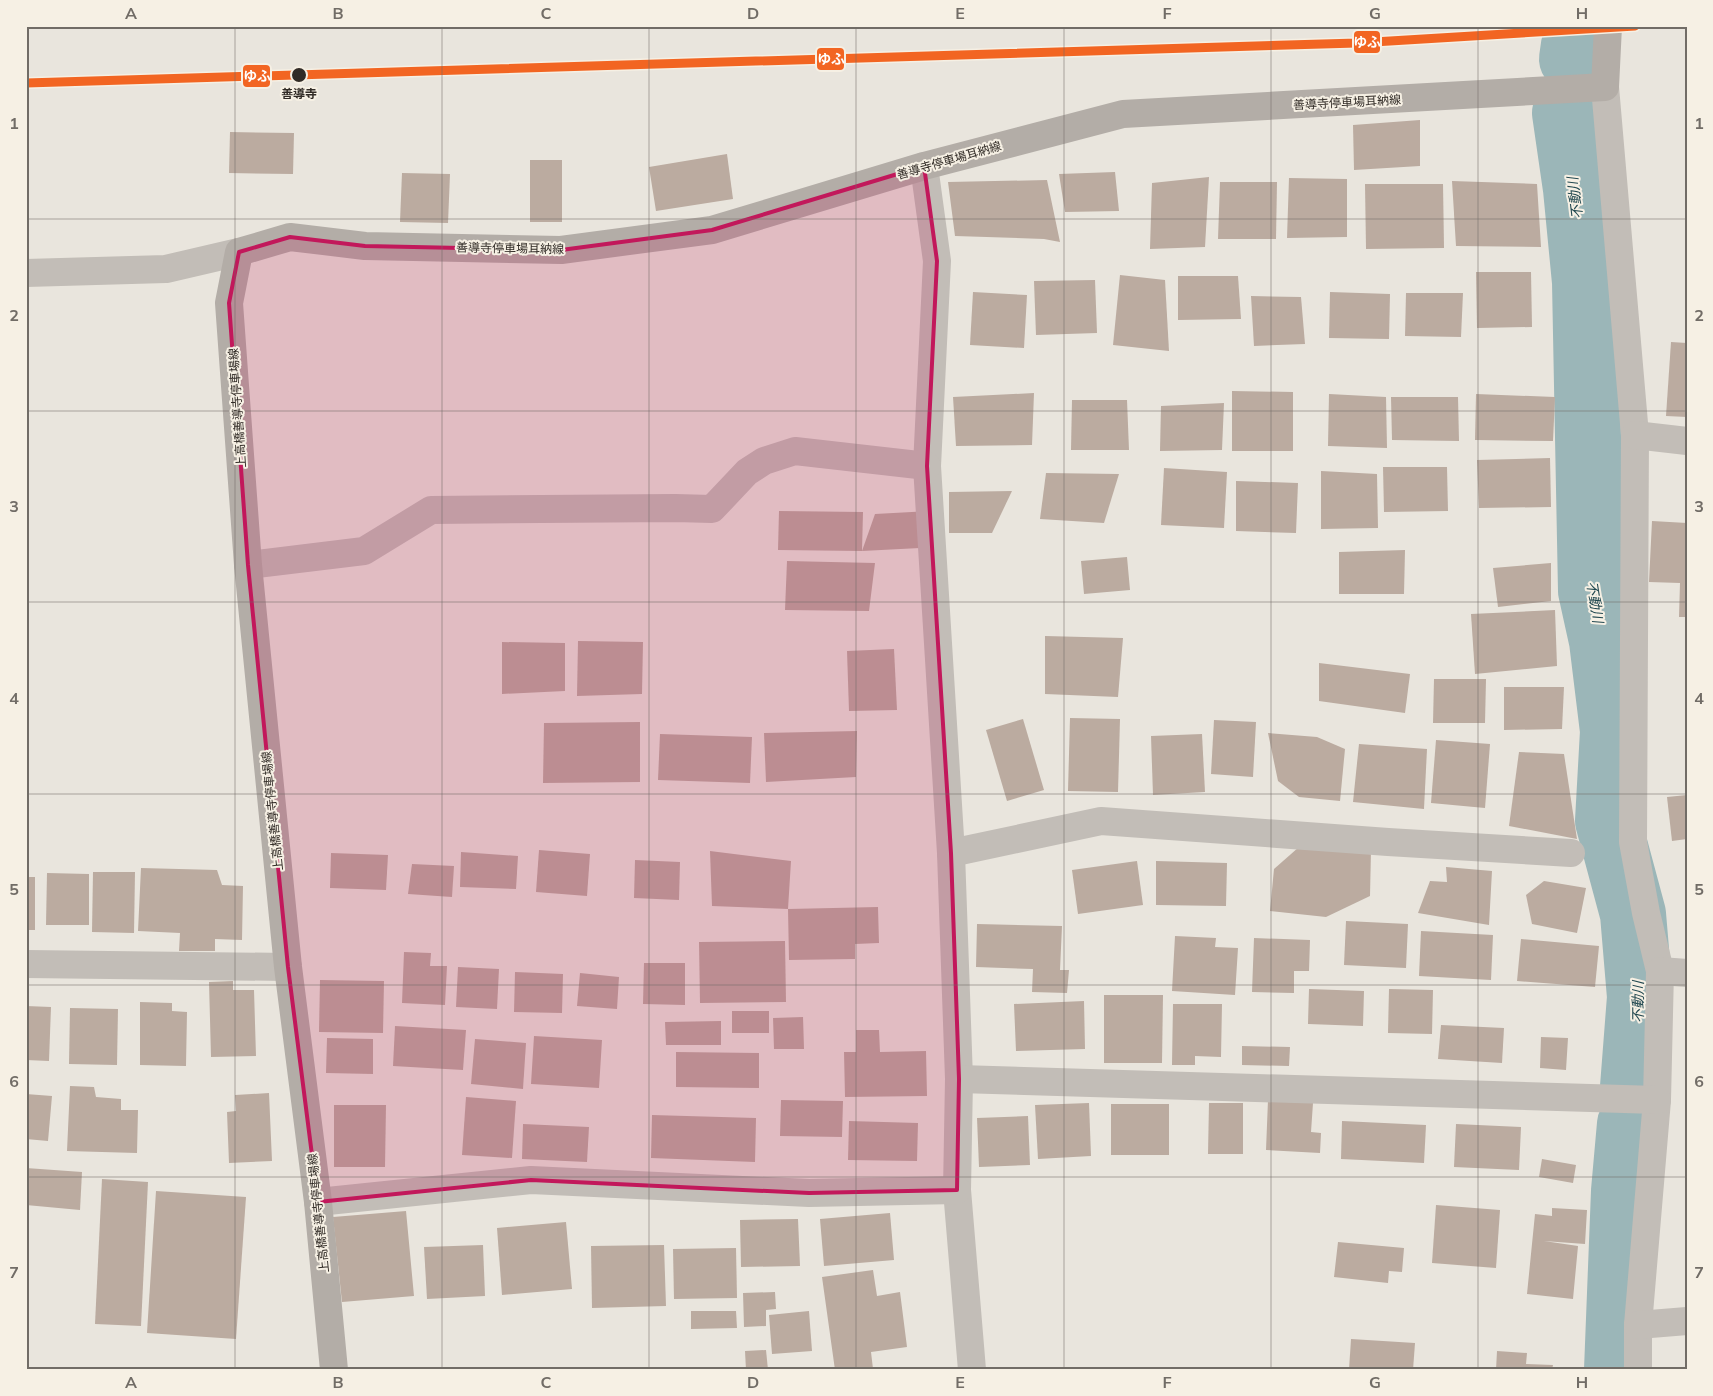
<svg xmlns="http://www.w3.org/2000/svg" width="1713" height="1396" viewBox="0 0 1713 1396" font-family="Mulish,'Noto Sans JP',sans-serif">
	<style>
		.lines { fill: none; stroke-linecap: round; stroke-linejoin: round }
		.river { stroke: #9bb6b8; stroke-width: 66 }
		.building { fill: #bbaba0 }
		.street { stroke: #c2bdb7; stroke-width: 28 }
		.secondary { stroke: #b3ada7; stroke-width: 28 }
		.rail-1-casing { stroke: #f6f0e4; stroke-width: 12 }
		.rail-1 { stroke: #f26522; stroke-width: 9 }
		.marked { fill: #c2185b; fill-opacity: 0.2; stroke: #c2185b; stroke-width: 4; stroke-linejoin: round }
		.grid { fill: none; stroke: #716c66; stroke-width: 1; stroke-opacity: 0.55 }
		.stop-dot { fill: #312b26; stroke: #f6f0e4; stroke-width: 2 }
		.labels { text-anchor: middle; dominant-baseline: central; stroke-width: 4; stroke-linejoin: round; paint-order: stroke }
		.stop-label { font-size: 12px; font-weight: bold; fill: #312b26; stroke: #f6f0e4 }
		.street-label { font-size: 12px; fill: #312b26; stroke: #f6f0e4 }
		.water-label { font-size: 14px; font-style: italic; fill: #20474f; stroke: #f6f0e4 }
		.line-badge { stroke: #f6f0e4; stroke-width: 2 }
		.badge-label { font-size: 14px; text-anchor: middle; font-weight: bold; fill: #fff }
		.neatline { fill: none; stroke: #716c66; stroke-width: 2 }
		.grid-label { font-size: 16px; text-anchor: middle; font-weight: bold; fill: #716c66 }
	</style>
	<rect width="100%" height="100%" fill="#e9e5dd"/>
	<g class="lines">
		<g class="river">
			<path d="M1572 59 1574 45"/>
			<path d="M1565 113 1576 189 1585 282 1591 591 1602 641 1613 731 1608 821 1633 914 1640 997 1633 1087"/>
			<path d="M1617 1370 1624 1191 1630 1124"/>
		</g>
	</g>
	<g class="building">
		<path d="M1420 120V166L1354 170 1353 125Z"/>
		<path d="M230 132 294 133 293 174 229 173Z"/>
		<path d="M727 154 733 199 656 211 649 167Z"/>
		<rect x="530" y="160" width="32" height="62"/>
		<path d="M1115 172 1119 211 1065 212 1059 174Z"/>
		<path d="M402 173 450 174 448 223 400 222Z"/>
		<path d="M1209 177 1205 247 1150 249 1152 183Z"/>
		<path d="M1289 178 1347 179V237L1287 238Z"/>
		<path d="M1047 180 1060 242 1044 239 955 236 948 182Z"/>
		<path d="M1452 181 1537 184 1541 247 1456 246Z"/>
		<path d="M1220 182H1277L1276 239H1218Z"/>
		<path d="M1365 184H1443L1444 248 1366 249Z"/>
		<path d="M1476 272H1531L1532 327 1477 328Z"/>
		<path d="M1120 275 1165 280 1169 351 1113 345Z"/>
		<path d="M1178 276H1238L1241 319 1178 320Z"/>
		<path d="M1095 280 1097 333 1036 335 1034 281Z"/>
		<path d="M973 292 1027 295 1024 348 970 345Z"/>
		<path d="M1330 292 1390 294 1389 339 1329 338Z"/>
		<path d="M1406 293H1463L1461 337 1405 336Z"/>
		<path d="M1251 296 1301 297 1305 344 1254 346Z"/>
		<path d="M1671 342 1687 343V417L1666 416Z"/>
		<path d="M1232 391 1293 392V451H1232Z"/>
		<path d="M1034 393 1032 445 956 446 953 397Z"/>
		<path d="M1329 394 1386 397 1387 448 1328 446Z"/>
		<path d="M1476 394 1555 397 1553 441 1475 440Z"/>
		<path d="M1391 397H1458L1459 441 1392 440Z"/>
		<path d="M1072 400H1127L1129 450H1071Z"/>
		<path d="M1224 403 1222 450 1160 451 1161 406Z"/>
		<path d="M1550 458 1551 507 1479 508 1477 460Z"/>
		<path d="M1383 467H1447L1448 511 1384 512Z"/>
		<path d="M1164 468 1227 472 1224 528 1161 525Z"/>
		<path d="M1321 471 1377 474 1378 528 1321 529Z"/>
		<path d="M1046 473 1119 474 1104 523 1040 519Z"/>
		<path d="M1236 481 1298 483 1296 533 1236 531Z"/>
		<path d="M1012 491 992 533H949V492Z"/>
		<path d="M779 511 863 512 862 551 778 550Z"/>
		<path d="M930 511 920 548 862 551 875 514Z"/>
		<path d="M1652 521 1687 523V617H1679L1680 583 1649 582Z"/>
		<path d="M1405 550 1404 594H1339V552Z"/>
		<path d="M1127 557 1130 590 1084 594 1081 561Z"/>
		<path d="M787 561 875 563 869 611 785 610Z"/>
		<path d="M1551 563V601L1498 607 1493 568Z"/>
		<path d="M1555 610 1557 666 1475 674 1471 614Z"/>
		<path d="M1045 636 1123 638 1118 697 1045 694Z"/>
		<path d="M578 641 643 642 642 694 577 696Z"/>
		<path d="M502 642 565 643V691L502 694Z"/>
		<path d="M894 649 897 710 849 711 847 651Z"/>
		<path d="M1319 663 1410 674 1405 713 1319 701Z"/>
		<path d="M1434 679H1486L1485 723H1433Z"/>
		<path d="M1504 687H1564L1562 729 1504 730Z"/>
		<path d="M1070 718 1120 719 1118 792 1068 791Z"/>
		<path d="M1023 719 1044 790 1007 801 986 730Z"/>
		<path d="M1214 720 1256 722 1253 777 1211 774Z"/>
		<path d="M640 722V782L543 783 544 723Z"/>
		<path d="M857 731 856 777 766 782 764 733Z"/>
		<path d="M1268 733 1317 737 1345 749 1340 801 1299 797 1278 781Z"/>
		<path d="M660 734 752 737 750 783 658 780Z"/>
		<path d="M1202 734 1205 792 1153 795 1151 736Z"/>
		<path d="M1436 740 1490 744 1485 808 1431 803Z"/>
		<path d="M1359 744 1427 749 1424 809 1353 802Z"/>
		<path d="M1519 752 1564 754 1577 839 1509 826Z"/>
		<path d="M1687 795V839L1672 841 1667 797Z"/>
		<path d="M1299 847 1371 849 1370 896 1326 917 1270 911 1274 869Z"/>
		<path d="M539 850 590 854 587 896 536 892Z"/>
		<path d="M710 851 791 861 788 909 712 906Z"/>
		<path d="M461 852 518 856 516 889 460 887Z"/>
		<path d="M331 853 388 855 386 890 330 888Z"/>
		<path d="M635 860 680 862 679 900 634 898Z"/>
		<path d="M1137 861 1143 905 1078 914 1072 870Z"/>
		<path d="M1156 861 1227 863 1226 906 1156 905Z"/>
		<path d="M412 864 454 866 452 897 408 894Z"/>
		<path d="M1446 867 1492 871 1489 925 1418 913 1430 881 1447 882Z"/>
		<path d="M141 868 217 870 222 885 243 886 242 940 215 939V951H179L180 933 138 931Z"/>
		<path d="M93 872H135L134 933 92 932Z"/>
		<path d="M47 873 89 874V925H46Z"/>
		<rect x="26" y="877" width="9" height="53"/>
		<path d="M1544 881 1586 888 1577 933 1532 924 1526 895Z"/>
		<path d="M878 907 879 943 855 944V959L789 960 788 909Z"/>
		<path d="M1346 921 1408 924 1406 968 1344 965Z"/>
		<path d="M977 924 1062 926 1060 970H1069L1067 993 1032 992 1033 969 976 967Z"/>
		<path d="M1421 931 1493 935 1491 980 1419 976Z"/>
		<path d="M1175 936 1216 938 1215 947 1238 948 1235 995 1172 991Z"/>
		<path d="M1254 938 1310 940 1309 971H1294V993L1252 992Z"/>
		<path d="M1521 939 1599 946 1595 987 1517 981Z"/>
		<path d="M785 941 786 1002 700 1003 699 942Z"/>
		<path d="M404 952 431 953 430 966H447L445 1005 402 1003Z"/>
		<path d="M644 963H685V1005L643 1004Z"/>
		<path d="M458 967 499 969 497 1009 456 1007Z"/>
		<path d="M515 972 563 974 562 1013 514 1012Z"/>
		<path d="M580 973 619 977 617 1009 577 1006Z"/>
		<path d="M320 980 384 981 383 1033 319 1032Z"/>
		<path d="M233 981V990H254L256 1056 211 1057 209 982Z"/>
		<path d="M1309 989 1364 991 1363 1026 1308 1024Z"/>
		<path d="M1389 989 1433 990 1432 1034 1388 1033Z"/>
		<path d="M1104 995H1163L1162 1063H1104Z"/>
		<path d="M1084 1001 1085 1049 1016 1051 1014 1004Z"/>
		<path d="M140 1002 172 1003V1011L187 1012 186 1066 140 1065Z"/>
		<path d="M1173 1004H1222L1221 1057 1195 1056V1065H1172Z"/>
		<path d="M26 1006 51 1007 49 1061 26 1060Z"/>
		<path d="M70 1008 118 1009 117 1065 69 1064Z"/>
		<rect x="732" y="1011" width="37" height="22"/>
		<path d="M803 1017 804 1049H774L773 1018Z"/>
		<path d="M721 1021V1045H666L665 1022Z"/>
		<path d="M1441 1025 1504 1028 1502 1063 1438 1059Z"/>
		<path d="M395 1026 466 1030 463 1070 393 1066Z"/>
		<path d="M856 1030H879L880 1052 926 1051 927 1096 845 1097 844 1052H856Z"/>
		<path d="M534 1036 602 1040 599 1088 531 1084Z"/>
		<path d="M1541 1037 1568 1038 1566 1070 1540 1068Z"/>
		<path d="M327 1038 373 1039V1074L326 1073Z"/>
		<path d="M475 1039 526 1043 523 1089 471 1084Z"/>
		<path d="M1242 1046 1290 1047 1289 1066 1242 1065Z"/>
		<path d="M676 1052 759 1053V1088L676 1087Z"/>
		<path d="M70 1086 94 1087 96 1097 121 1099V1110H138L137 1153 67 1151Z"/>
		<path d="M269 1093 272 1161 229 1163 227 1112 236 1111 235 1095Z"/>
		<path d="M26 1094 52 1096 48 1141 26 1139Z"/>
		<path d="M466 1097 516 1101 512 1158 462 1155Z"/>
		<path d="M781 1100 843 1101 842 1137 780 1136Z"/>
		<path d="M1268 1100 1313 1103 1311 1132 1321 1133 1320 1153 1266 1150Z"/>
		<path d="M1089 1103 1091 1156 1038 1159 1035 1105Z"/>
		<path d="M1209 1103H1243V1154H1208Z"/>
		<rect x="1111" y="1104" width="58" height="51"/>
		<path d="M334 1105H386L385 1167H334Z"/>
		<path d="M652 1115 756 1118 755 1162 651 1158Z"/>
		<path d="M1028 1116 1030 1165 979 1167 977 1118Z"/>
		<path d="M849 1121 918 1123 917 1161 848 1160Z"/>
		<path d="M1342 1121 1426 1125 1424 1163 1341 1159Z"/>
		<path d="M523 1124 589 1127 587 1162 522 1159Z"/>
		<path d="M1456 1124 1521 1127 1519 1170 1454 1167Z"/>
		<path d="M1542 1159 1576 1165 1573 1183 1539 1177Z"/>
		<path d="M26 1168 82 1172 80 1210 26 1205Z"/>
		<path d="M102 1179 148 1182 141 1326 95 1324Z"/>
		<path d="M156 1191 246 1197 236 1339 147 1333Z"/>
		<path d="M1436 1205 1500 1210 1496 1268 1432 1263Z"/>
		<path d="M1552 1208 1587 1210 1585 1244 1544 1241 1578 1246 1573 1299 1527 1294 1535 1214 1552 1216Z"/>
		<path d="M406 1211 414 1296 342 1302 333 1217Z"/>
		<path d="M890 1213 894 1260 824 1266 820 1219Z"/>
		<path d="M798 1219 800 1266 741 1267 740 1220Z"/>
		<path d="M566 1222 572 1289 502 1295 497 1228Z"/>
		<path d="M1338 1242 1404 1248 1402 1272 1389 1271 1388 1283 1334 1277Z"/>
		<path d="M483 1245 485 1296 427 1299 424 1247Z"/>
		<path d="M664 1245 666 1306 592 1308 591 1246Z"/>
		<path d="M736 1248 737 1298 674 1299 673 1249Z"/>
		<path d="M873 1270 877 1296 900 1292 907 1347 871 1352 873 1369 835 1370 822 1277Z"/>
		<path d="M775 1292 776 1309 766 1310V1326L744 1327 743 1293Z"/>
		<path d="M691 1311H736L737 1328 691 1329Z"/>
		<path d="M809 1311 812 1351 772 1354 769 1315Z"/>
		<path d="M1351 1339 1415 1343 1413 1370H1349Z"/>
		<path d="M766 1350 768 1370H746L745 1351Z"/>
		<path d="M1497 1351 1527 1353 1526 1364 1553 1365 1552 1370H1496Z"/>
	</g>
	<g class="lines">
		<g class="street">
			<path d="M1605 87 1635 435 1633 842 1646 913 1660 971 1657 1100 1638 1325V1370"/>
			<path d="M924 166 937 261 927 466 951 853 959 1079 957 1190 972 1370"/>
			<path d="M26 273 166 269 239 252"/>
			<path d="M1635 435 1687 441"/>
			<path d="M248 565 364 551 431 510 675 508 712 509 747 472 764 461 795 451 927 466"/>
			<path d="M951 853 1101 821 1388 842 1571 853"/>
			<path d="M26 964 288 967"/>
			<path d="M1660 971 1687 973"/>
			<path d="M959 1079 1657 1100"/>
			<path d="M318 1202 531 1180 809 1193 957 1190"/>
			<path d="M1638 1325 1687 1321"/>
		</g>
		<path class="secondary" d="M334 1370 318 1202 288 967 248 565 229 303 239 252 290 237 365 246 561 250 712 230 924 166 1123 114 1605 87 1608 26"/>
		<defs>
			<path id="rail-1" d="M26 83 1357 43 1635 26"/>
		</defs>
		<use href="#rail-1" class="rail-1-casing"/>
		<use href="#rail-1" class="rail-1"/>
	</g>
	<path class="marked" d="M924 166 937 261 927 466 951 853 959 1079 957 1190 809 1193 531 1180 318 1202 288 967 248 565 229 303 239 252 290 237 365 246 561 250 712 230Z"/>
	<path class="grid" d="M235 26V1370M442 26V1370M649 26V1370M856 26V1370M1064 26V1370M1271 26V1370M1478 26V1370M26 219H1687M26 411H1687M26 602H1687M26 794H1687M26 985H1687M26 1177H1687"/>
	<circle class="stop-dot" cx="299" cy="75" r="8"/>
	<g class="labels">
		<g class="stop-label">
			<text x="299" y="93">善導寺</text>
		</g>
		<g class="street-label">
			<text transform="translate(1347 102) rotate(-3)">善導寺停車場耳納線</text>
			<text transform="translate(949 160) rotate(-16)">善導寺停車場耳納線</text>
			<text transform="translate(510 248) rotate(1)">善導寺停車場耳納線</text>
			<text transform="translate(237 408) rotate(-94)">上高橋善導寺停車場線</text>
			<text transform="translate(272 811) rotate(-96)">上高橋善導寺停車場線</text>
			<text transform="translate(318 1213) rotate(-96)">上高橋善導寺停車場線</text>
		</g>
		<g class="water-label">
			<text transform="translate(1575 198) rotate(-97)">不動川</text>
			<text transform="translate(1595 602) rotate(81)">不動川</text>
			<text transform="translate(1638 1002) rotate(-90)">不動川</text>
		</g>
	</g>
	<g class="line-badge">
		<rect x="1353" y="30" width="28" height="24" rx="5" fill="#f26522"/>
		<rect x="816" y="47" width="29" height="24" rx="5" fill="#f26522"/>
		<rect x="242" y="64" width="29" height="24" rx="5" fill="#f26522"/>
	</g>
	<g class="badge-label">
		<text x="1367" y="47">ゆふ</text>
		<text x="831" y="64">ゆふ</text>
		<text x="257" y="81">ゆふ</text>
	</g>
	<rect width="1713" height="1396" fill="none" stroke="#f6f0e4" stroke-width="55"/>
	<rect x="28" y="28" width="1658" height="1340" class="neatline"/>
	<g class="grid-label">
		<text x="131" y="19">A</text>
		<text x="338" y="19">B</text>
		<text x="546" y="19">C</text>
		<text x="753" y="19">D</text>
		<text x="960" y="19">E</text>
		<text x="1167" y="19">F</text>
		<text x="1375" y="19">G</text>
		<text x="1582" y="19">H</text>
		<text x="14" y="129">1</text>
		<text x="1699" y="129">1</text>
		<text x="14" y="321">2</text>
		<text x="1699" y="321">2</text>
		<text x="14" y="512">3</text>
		<text x="1699" y="512">3</text>
		<text x="14" y="704">4</text>
		<text x="1699" y="704">4</text>
		<text x="14" y="895">5</text>
		<text x="1699" y="895">5</text>
		<text x="14" y="1087">6</text>
		<text x="1699" y="1087">6</text>
		<text x="14" y="1278">7</text>
		<text x="1699" y="1278">7</text>
		<text x="131" y="1388">A</text>
		<text x="338" y="1388">B</text>
		<text x="546" y="1388">C</text>
		<text x="753" y="1388">D</text>
		<text x="960" y="1388">E</text>
		<text x="1167" y="1388">F</text>
		<text x="1375" y="1388">G</text>
		<text x="1582" y="1388">H</text>
	</g>
</svg>
